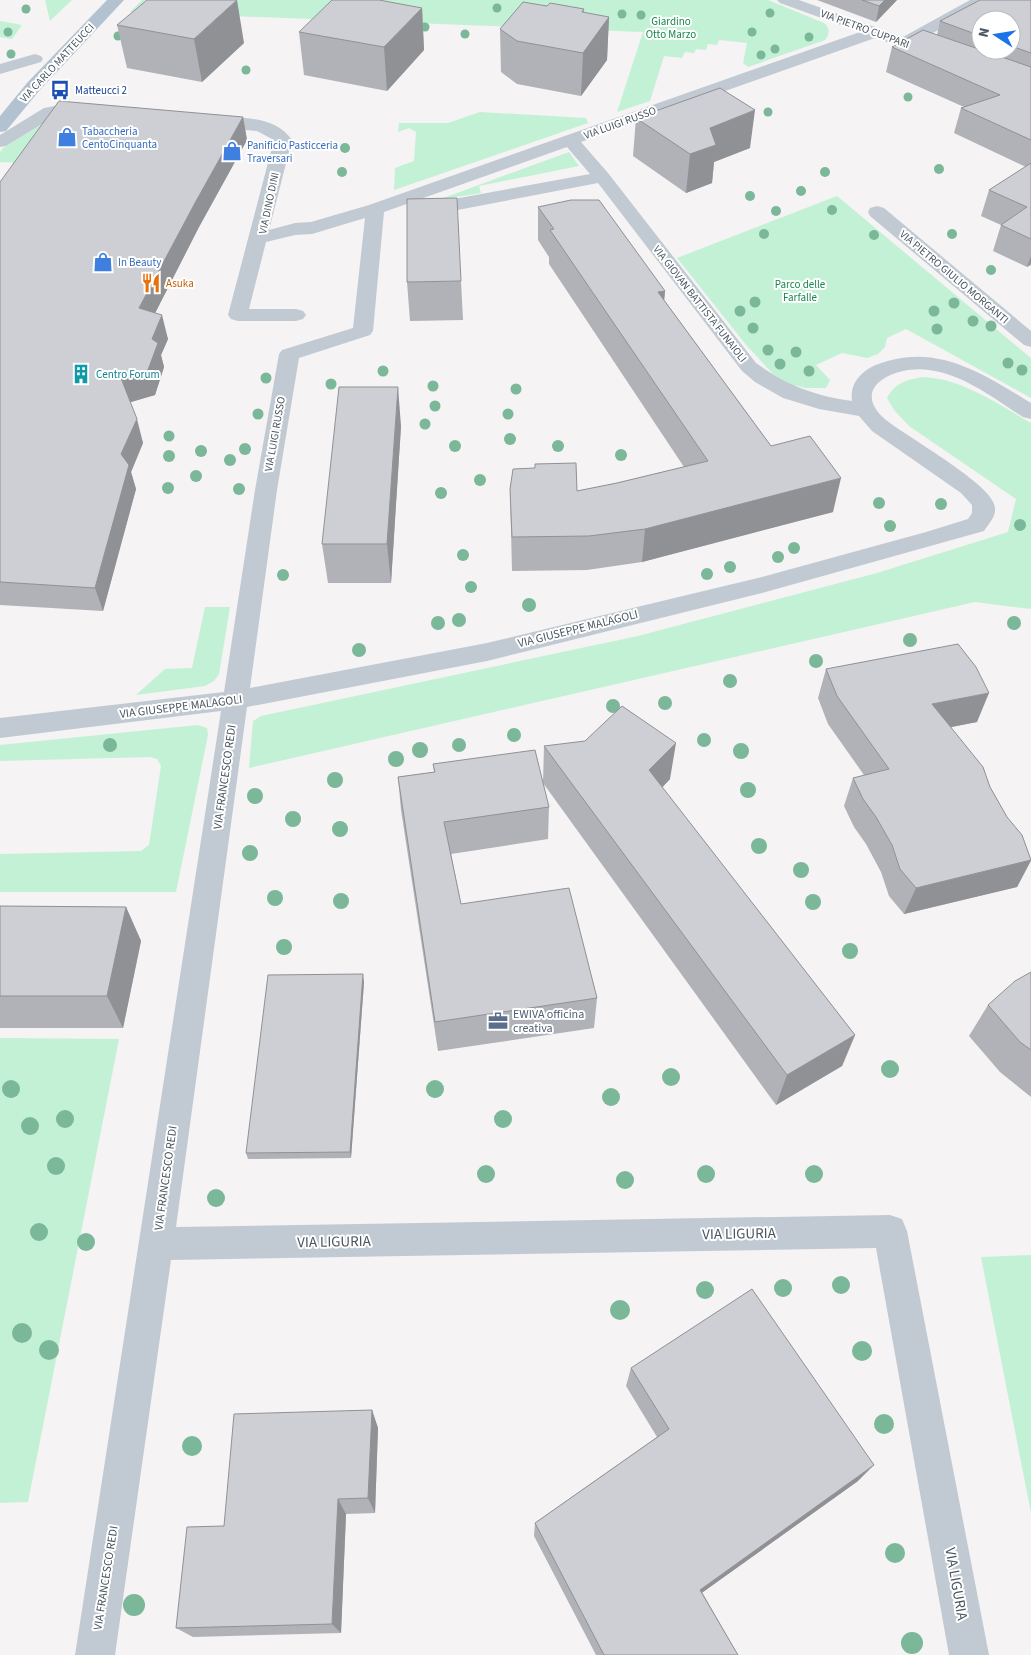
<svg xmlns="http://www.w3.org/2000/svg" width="1031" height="1655" viewBox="0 0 1031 1655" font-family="'Source Sans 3',sans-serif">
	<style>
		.green { fill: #c3f1d5 }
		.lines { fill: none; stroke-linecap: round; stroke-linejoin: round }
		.minor { fill: #c1cad2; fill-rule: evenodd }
		.major { fill: #b3c2d1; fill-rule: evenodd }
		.tree { fill: #7bb799 }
		.wall { fill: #b0b2b7; fill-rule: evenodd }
		.shaded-wall { fill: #909195 }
		.building { fill: #cdcfd5; stroke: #909195 }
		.labels { text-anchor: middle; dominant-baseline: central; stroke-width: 4; stroke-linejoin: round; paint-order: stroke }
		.far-park-label { font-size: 11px; fill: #17864f; stroke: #fff }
		.far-street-label { font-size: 11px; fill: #4a5661; stroke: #fff }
		.far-transit-label { font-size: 11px; fill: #164399; stroke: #fff; text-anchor: start }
		.far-shop-label { font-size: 11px; fill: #366cbe; stroke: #fff; text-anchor: start }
		.far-food-label { font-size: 11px; fill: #c56008; stroke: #fff; text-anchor: start }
		.far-culture-label { font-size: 11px; fill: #0d838f; stroke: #fff; text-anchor: start }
		.street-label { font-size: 12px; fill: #4a5661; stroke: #fff }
		.service-label { font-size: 12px; fill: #4e5e75; stroke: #fff; text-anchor: start }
		.near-street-label { font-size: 15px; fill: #4a5661; stroke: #fff }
	</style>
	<rect width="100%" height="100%" fill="#f5f3f3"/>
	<g class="green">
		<path d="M45 0H72L50 21Z"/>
		<path d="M142 0H768L824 23C830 28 830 34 825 40L748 67 743 63 747 43 719 40 717 45 708 44 706 50 696 49 694 53 685 52 682 58 664 56 650 101 617 112 643 32 130 12Z"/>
		<path d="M0 21 22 25 12 39 0 37Z"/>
		<path d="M480 112 586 118 588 123 394 190 395 168 414 161 416 132 409 128 398 132 399 123H448Z"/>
		<path d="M42 124 19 163 0 162V152L3 148Z"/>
		<path d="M569 152 579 166 479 186 481 193 438 200Z"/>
		<path d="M837 196 1031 358V398L906 329 887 338 885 347 878 354 867 358 842 353 816 365 830 380 826 388H806L790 384 773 374 747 346 677 258Z"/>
		<path d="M922 377C961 378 998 404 1031 423V609L975 602 249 768 253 721 261 716 638 636 877 573 1008 532 1016 499 909 426 894 410 887 398C895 383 906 380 922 377Z"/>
		<path d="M205 607H230L219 674 214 681 205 686 136 695 165 669 192 668Z"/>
		<path d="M198 725 207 728 208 735 176 892H0V854L141 851 149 845 161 766 157 759 150 757 0 761V745Z"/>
		<path d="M0 1038 119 1039 28 1502 0 1503Z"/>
		<path d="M1031 1255V1513L981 1257Z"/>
	</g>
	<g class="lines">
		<g class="minor">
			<path d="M777 0H799L903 37 970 0H989L986 3 917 42 941 51 943 54 941 57H929L875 38 581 142 608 173 756 363C786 385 815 396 852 401 850 388 856 377 868 369 876 364 886 361 896 359 946 348 990 378 1031 403V419L1023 417C995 399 963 374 929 370 893 365 845 390 890 423 910 438 988 483 994 504 998 515 990 522 984 531L762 593 487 661 247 707 176 1227 890 1215 902 1219 907 1231 989 1655H949L876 1248 171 1260 115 1655H75L221 711 0 738V718L224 692 255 490 279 354 282 350 353 328 365 218 312 234 295 235 266 242 249 309H296L303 311 306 315 303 319 296 321H238L231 319 228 315 274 140 257 131 207 126 201 125 198 121 201 117 207 116C235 118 274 114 292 140L269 230 295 223 311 222 369 205 860 32 780 3ZM567 147 590 174 421 205 414 207 412 211 414 215 421 217 598 183 742 371 755 382 783 398 819 409 859 416 872 431 961 493 972 505V513L968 519 926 532 762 577 487 643 250 688 277 490 299 358 370 335 373 331 384 212Z"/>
			<path d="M35 54 41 56 43 59 41 62 0 74V64Z"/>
			<path d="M60 105 93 107 95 111 93 115 55 116 6 146 0 147V135L44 108Z"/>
			<path d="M877 206 884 208 1031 331V347L1024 345 870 216 868 212 870 208Z"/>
		</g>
		<path class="major" d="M107 0H124L39 91 6 131 0 132V116L27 83Z"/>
	</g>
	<g class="tree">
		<circle cx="497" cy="8" r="4.5"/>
		<circle cx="26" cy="9" r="4.5"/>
		<circle cx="770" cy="13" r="4.5"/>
		<circle cx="622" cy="14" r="4.5"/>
		<circle cx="641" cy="15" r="4.5"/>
		<circle cx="425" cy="27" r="4.5"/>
		<circle cx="8" cy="32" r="4.5"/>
		<circle cx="752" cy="32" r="4.5"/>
		<circle cx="465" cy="34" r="4.5"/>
		<circle cx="118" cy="36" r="4.5"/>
		<circle cx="809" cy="37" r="4.5"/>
		<circle cx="775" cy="49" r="4.5"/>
		<circle cx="11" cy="54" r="4.5"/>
		<circle cx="761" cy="55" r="4.5"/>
		<circle cx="246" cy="70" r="4.5"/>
		<circle cx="908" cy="97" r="4.5"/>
		<circle cx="768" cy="112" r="4.5"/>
		<circle cx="345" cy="148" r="5"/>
		<circle cx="939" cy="169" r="5"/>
		<circle cx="342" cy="172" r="5"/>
		<circle cx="825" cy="172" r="5"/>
		<circle cx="801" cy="191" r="5"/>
		<circle cx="750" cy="196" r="5"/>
		<circle cx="832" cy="210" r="5"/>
		<circle cx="776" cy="211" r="5"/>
		<circle cx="764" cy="234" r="5"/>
		<circle cx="952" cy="234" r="5"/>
		<circle cx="874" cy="235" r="5"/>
		<circle cx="991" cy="270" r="5"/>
		<circle cx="755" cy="302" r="5.5"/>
		<circle cx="954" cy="303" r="5.5"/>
		<circle cx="740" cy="311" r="5.5"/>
		<circle cx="934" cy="311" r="5.5"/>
		<circle cx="973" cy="321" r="5.5"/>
		<circle cx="991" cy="326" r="5.5"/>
		<circle cx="753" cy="328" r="5.5"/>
		<circle cx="937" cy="329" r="5.5"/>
		<circle cx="768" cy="350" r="5.5"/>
		<circle cx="796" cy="352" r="5.5"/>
		<circle cx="1008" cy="363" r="5.5"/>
		<circle cx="780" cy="364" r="5.5"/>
		<circle cx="1022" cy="370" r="5.5"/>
		<circle cx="383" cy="371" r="5.5"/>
		<circle cx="809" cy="371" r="5.5"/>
		<circle cx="266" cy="378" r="5.5"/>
		<circle cx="331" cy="384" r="5.5"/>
		<circle cx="433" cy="386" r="5.5"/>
		<circle cx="516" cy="389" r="5.5"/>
		<circle cx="435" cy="406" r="5.5"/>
		<circle cx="258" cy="414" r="5.5"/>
		<circle cx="508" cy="414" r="5.5"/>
		<circle cx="425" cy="424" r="5.5"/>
		<circle cx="169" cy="436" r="5.5"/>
		<circle cx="510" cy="439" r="6"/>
		<circle cx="455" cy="446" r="6"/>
		<circle cx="558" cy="446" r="6"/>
		<circle cx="245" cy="449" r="6"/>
		<circle cx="201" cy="451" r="6"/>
		<circle cx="621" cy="455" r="6"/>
		<circle cx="169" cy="456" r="6"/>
		<circle cx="230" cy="460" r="6"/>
		<circle cx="196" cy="476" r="6"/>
		<circle cx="480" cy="480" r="6"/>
		<circle cx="168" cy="488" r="6"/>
		<circle cx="239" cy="489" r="6"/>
		<circle cx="441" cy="493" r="6"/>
		<circle cx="879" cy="503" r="6"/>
		<circle cx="941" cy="504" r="6"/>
		<circle cx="1020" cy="525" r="6"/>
		<circle cx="890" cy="526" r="6"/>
		<circle cx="794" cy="548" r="6"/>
		<circle cx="463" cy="555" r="6"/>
		<circle cx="778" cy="557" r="6"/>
		<circle cx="730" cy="567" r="6"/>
		<circle cx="707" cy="574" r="6"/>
		<circle cx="283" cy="575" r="6"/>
		<circle cx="471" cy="587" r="6"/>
		<circle cx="529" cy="605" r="7"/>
		<circle cx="459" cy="620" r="7"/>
		<circle cx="438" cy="623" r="7"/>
		<circle cx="1014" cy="623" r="7"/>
		<circle cx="910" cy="640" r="7"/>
		<circle cx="359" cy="650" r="7"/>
		<circle cx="816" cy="661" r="7"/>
		<circle cx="730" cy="681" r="7"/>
		<circle cx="665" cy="703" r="7"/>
		<circle cx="613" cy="706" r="7"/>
		<circle cx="514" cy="735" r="7"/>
		<circle cx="704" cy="740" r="7"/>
		<circle cx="110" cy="745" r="7"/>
		<circle cx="459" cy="745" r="7"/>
		<circle cx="420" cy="750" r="8"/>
		<circle cx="741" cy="751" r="8"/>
		<circle cx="396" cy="759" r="8"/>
		<circle cx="335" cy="780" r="8"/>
		<circle cx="748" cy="790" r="8"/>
		<circle cx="255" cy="796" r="8"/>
		<circle cx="293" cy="819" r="8"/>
		<circle cx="340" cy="829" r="8"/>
		<circle cx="759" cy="846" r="8"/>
		<circle cx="250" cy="853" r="8"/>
		<circle cx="801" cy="870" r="8"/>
		<circle cx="275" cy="898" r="8"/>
		<circle cx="341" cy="901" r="8"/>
		<circle cx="813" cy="902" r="8"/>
		<circle cx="284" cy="947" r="8"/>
		<circle cx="850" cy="951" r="8"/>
		<circle cx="890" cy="1069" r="9"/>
		<circle cx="671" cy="1077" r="9"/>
		<circle cx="11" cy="1089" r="9"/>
		<circle cx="435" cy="1089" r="9"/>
		<circle cx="611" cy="1097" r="9"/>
		<circle cx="65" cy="1119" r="9"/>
		<circle cx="503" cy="1119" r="9"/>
		<circle cx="30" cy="1126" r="9"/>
		<circle cx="56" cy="1166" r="9"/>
		<circle cx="486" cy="1174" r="9"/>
		<circle cx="706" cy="1174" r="9"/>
		<circle cx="814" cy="1174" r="9"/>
		<circle cx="625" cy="1180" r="9"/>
		<circle cx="216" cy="1198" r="9"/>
		<circle cx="39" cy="1232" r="9"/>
		<circle cx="86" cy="1242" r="9"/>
		<circle cx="841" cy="1285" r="9"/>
		<circle cx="783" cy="1288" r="9"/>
		<circle cx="705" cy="1290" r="9"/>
		<circle cx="620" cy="1310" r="10"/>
		<circle cx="22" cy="1333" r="10"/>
		<circle cx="49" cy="1350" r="10"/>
		<circle cx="862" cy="1351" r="10"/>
		<circle cx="884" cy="1424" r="10"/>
		<circle cx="192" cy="1446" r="10"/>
		<circle cx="895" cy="1553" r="10"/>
		<circle cx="134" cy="1605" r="11"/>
		<circle cx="912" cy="1643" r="11"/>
	</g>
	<g class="wall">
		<path d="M817 0H897L876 22Z"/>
		<path d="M1031 0V266L1030 265 1027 267 993 251 1001 225 981 216 989 190 1026 167 954 133 961 108 964 107 886 72 892 47 937 35 940 21ZM981 20H1011V50H981Z"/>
		<path d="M547 6 584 9V13L609 17 607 60 581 96 517 84 501 72 500 29Z"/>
		<path d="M422 8 424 50 387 91 304 75 299 32Z"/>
		<path d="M117 25 244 43 202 82 127 68Z"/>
		<path d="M243 117 247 140 199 227 155 313 168 339 161 355 164 367 155 395 130 402 143 443 131 472 136 489 103 611 0 605V182Z"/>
		<path d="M636 118 750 148 714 162 712 183 686 193 633 156Z"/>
		<path d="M538 207 665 291 664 300 771 446 833 512 642 562 587 570 512 571 510 489 577 491 617 483 684 467 549 264V257L538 240Z"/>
		<path d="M461 281 463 320 410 321 407 282Z"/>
		<path d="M401 426 391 583H328L322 544Z"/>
		<path d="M826 669 977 722 951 727 990 787 1031 859V861L1017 887 904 914 889 896 881 872 866 844 854 827 844 806 853 778 864 775 828 724 818 698Z"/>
		<path d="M544 746 670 779 662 788 855 1035 842 1066 776 1105 543 783Z"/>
		<path d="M433 764 549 807 548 839 451 854 461 904 597 998 594 1028 438 1051 401 810 398 777 434 772Z"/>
		<path d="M0 906 126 907 141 941 123 1028H0Z"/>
		<path d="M1031 972V1097L1000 1072 969 1036 988 1005Z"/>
		<path d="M364 982 351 1158 248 1159 246 1153Z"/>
		<path d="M631 1368 858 1481 702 1592 738 1655H596L534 1536 535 1523 657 1437 626 1386Z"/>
		<path d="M372 1410 378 1428 375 1513 346 1514 341 1633 193 1637 176 1628 224 1526Z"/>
	</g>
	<g class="shaded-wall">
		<path d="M237 0 244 43 202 82 194 39Z"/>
		<path d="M885 0H897L876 22 879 6Z"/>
		<path d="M422 8 424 50 387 91 384 47Z"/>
		<path d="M609 17 607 60 581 96 583 53Z"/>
		<path d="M755 110 750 148 714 162 712 183 686 193 690 154 710 128Z"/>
		<path d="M243 117 247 140 199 227 145 333 139 308 195 203Z"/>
		<path d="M1031 256V262L1030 265 1027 267Z"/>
		<path d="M665 291 662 325 658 292Z"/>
		<path d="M162 315 168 339 161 355 164 367 155 395 128 403 121 378 152 339Z"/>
		<path d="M398 387 401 426 391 583 387 544Z"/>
		<path d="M137 419 143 443 131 472 136 489 103 611 95 588 121 454Z"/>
		<path d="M841 478 833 512 642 562 645 529Z"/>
		<path d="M989 693 977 722 921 733 932 704Z"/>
		<path d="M676 743 670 779 644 806 649 770Z"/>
		<path d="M1031 860 1017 887 904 914 916 888Z"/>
		<path d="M126 907 141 941 123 1028 107 996Z"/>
		<path d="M363 974 364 982 351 1158 350 1152Z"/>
		<path d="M855 1035 842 1066 776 1105 787 1075Z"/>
		<path d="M372 1410 378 1428 375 1513 368 1498Z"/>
		<path d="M874 1465 858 1481 692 1600 700 1590Z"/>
		<path d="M338 1499 346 1514 341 1633 332 1624Z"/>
	</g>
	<g class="building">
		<path d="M147 0H237L194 39 117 25Z"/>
		<path d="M332 0H379L422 8 384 47 299 32Z"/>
		<path d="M862 0H885L879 6Z"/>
		<path d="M980 0H1031V53L1011 46V20H981V36L940 21Z"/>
		<path d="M523 2 547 6 550 3 584 9 582 12 609 17 583 53 517 41 500 29Z"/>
		<path d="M923 30 1031 67V140L961 108 1000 95 892 47Z"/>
		<path d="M720 88 755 110 710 128 716 145 690 154 636 118Z"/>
		<path d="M59 101 243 117 195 203 139 308 162 315 152 339 158 343 148 370 121 378 137 419 121 454 129 465 95 588 0 582V182Z"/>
		<path d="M1031 163V239L1001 225 1027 207 989 190Z"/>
		<path d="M457 198 461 281 407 282V199Z"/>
		<path d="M571 200H599L665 291 658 292 771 446 810 436 841 478 645 529 589 536 512 537 510 489 513 469 535 468V464L576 463 577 491 617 483 708 461 550 230 554 229 538 207Z"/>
		<path d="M339 387H398L387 544H322Z"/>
		<path d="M958 644 976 667 989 693 932 704 983 767 990 787 1007 817 1022 835 1031 860 916 888 900 869 892 845 876 817 863 799 853 778 889 769 837 696 826 669Z"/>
		<path d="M622 706 676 743 649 770 855 1035 787 1075 544 746 585 741Z"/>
		<path d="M535 750 549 807 444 822 461 904 569 888 597 998 435 1022 398 777 435 772 433 764Z"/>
		<path d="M0 906 126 907 107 996H0Z"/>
		<path d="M1031 972V1050L1020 1042 988 1005 1015 981Z"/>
		<path d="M363 974 350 1152 246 1153 268 975Z"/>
		<path d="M752 1289 874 1465 700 1590 738 1655H604L535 1523 669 1429 631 1368Z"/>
		<path d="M372 1410 368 1498 338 1499 332 1624 176 1628 187 1527 224 1526 234 1414Z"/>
	</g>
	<defs>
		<symbol id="bus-bare" viewBox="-9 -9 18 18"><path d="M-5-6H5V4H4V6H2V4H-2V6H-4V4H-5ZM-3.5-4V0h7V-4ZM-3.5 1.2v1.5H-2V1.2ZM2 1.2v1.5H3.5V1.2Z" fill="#1a4fb4" stroke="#fff" stroke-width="2.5" paint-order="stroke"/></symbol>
		<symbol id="shop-bare" viewBox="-9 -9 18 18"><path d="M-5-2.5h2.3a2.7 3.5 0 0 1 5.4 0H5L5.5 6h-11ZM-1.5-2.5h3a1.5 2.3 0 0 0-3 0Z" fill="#3f7fe0" stroke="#fff" stroke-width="2.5" paint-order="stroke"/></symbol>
		<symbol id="restaurant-bare" viewBox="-9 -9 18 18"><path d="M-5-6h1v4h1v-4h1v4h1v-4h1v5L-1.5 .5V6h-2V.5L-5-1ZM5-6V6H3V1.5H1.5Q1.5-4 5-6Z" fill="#e8710a" stroke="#fff" stroke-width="2.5" paint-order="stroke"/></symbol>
		<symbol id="building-bare" viewBox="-9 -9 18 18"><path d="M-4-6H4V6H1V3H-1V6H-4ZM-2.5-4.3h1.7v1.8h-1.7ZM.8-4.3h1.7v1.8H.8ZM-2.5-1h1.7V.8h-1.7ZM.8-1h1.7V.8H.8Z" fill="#0f9aa8" stroke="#fff" stroke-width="2.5" paint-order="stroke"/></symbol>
		<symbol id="office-bare" viewBox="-9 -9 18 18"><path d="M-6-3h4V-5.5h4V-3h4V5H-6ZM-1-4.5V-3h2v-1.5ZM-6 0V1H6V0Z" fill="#5c6f8a" stroke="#fff" stroke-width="2.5" paint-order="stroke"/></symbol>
	</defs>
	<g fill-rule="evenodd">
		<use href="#bus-bare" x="46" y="76" width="28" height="28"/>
		<use href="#shop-bare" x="53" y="123" width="28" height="28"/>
		<use href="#shop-bare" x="218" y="137" width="28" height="28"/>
		<use href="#shop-bare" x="89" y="248" width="28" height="28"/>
		<use href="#restaurant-bare" x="137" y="269" width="28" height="28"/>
		<use href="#building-bare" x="67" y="360" width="28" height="28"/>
		<use href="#office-bare" x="484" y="1007" width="28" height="28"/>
	</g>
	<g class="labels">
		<g class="far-park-label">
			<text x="671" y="21">Giardino<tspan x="671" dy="13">Otto Marzo</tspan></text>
			<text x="800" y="284">Parco delle<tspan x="800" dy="13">Farfalle</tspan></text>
		</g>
		<g class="far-street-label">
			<text transform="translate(865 29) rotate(20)">VIA PIETRO CUPPARI</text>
			<text transform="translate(57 63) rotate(-47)">VIA CARLO MATTEUCCI</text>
			<text transform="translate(620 123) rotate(-20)">VIA LUIGI RUSSO</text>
			<text transform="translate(269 203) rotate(-78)">VIA DINO DINI</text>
			<text transform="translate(954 277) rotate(40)">VIA PIETRO GIULIO MORGANTI</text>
			<text transform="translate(700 304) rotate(52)">VIA GIOVAN BATTISTA FUNAIOLI</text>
			<text transform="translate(275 434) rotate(-80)">VIA LUIGI RUSSO</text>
		</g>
		<g class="far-transit-label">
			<text x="75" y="90">Matteucci 2</text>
		</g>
		<g class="far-shop-label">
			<text x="82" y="131">Tabaccheria<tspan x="82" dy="13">CentoCinquanta</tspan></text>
			<text x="247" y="145">Panificio Pasticceria<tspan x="247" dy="13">Traversari</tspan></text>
			<text x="118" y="262">In Beauty</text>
		</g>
		<g class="far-food-label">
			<text x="166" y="283">Asuka</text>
		</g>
		<g class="far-culture-label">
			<text x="96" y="374">Centro Forum</text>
		</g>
		<g class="street-label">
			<text transform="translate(578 629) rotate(-14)">VIA GIUSEPPE MALAGOLI</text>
			<text transform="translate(181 707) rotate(-7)">VIA GIUSEPPE MALAGOLI</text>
			<text transform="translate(225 777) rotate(-82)">VIA FRANCESCO REDI</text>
			<text transform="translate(166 1178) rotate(-82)">VIA FRANCESCO REDI</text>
			<text transform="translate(106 1578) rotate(-81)">VIA FRANCESCO REDI</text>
		</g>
		<g class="service-label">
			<text x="513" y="1014">EWIVA officina<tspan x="513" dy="14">creativa</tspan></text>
		</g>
		<g class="near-street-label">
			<text transform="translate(739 1234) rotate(-1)">VIA LIGURIA</text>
			<text transform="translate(334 1242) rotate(-1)">VIA LIGURIA</text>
			<text transform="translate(956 1584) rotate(80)">VIA LIGURIA</text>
		</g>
	</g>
	<g transform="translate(996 35) rotate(282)"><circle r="24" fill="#ffffff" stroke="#b7bbc0"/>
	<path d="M0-4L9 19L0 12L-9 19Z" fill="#1a73e8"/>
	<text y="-8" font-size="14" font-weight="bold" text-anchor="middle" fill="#4a5661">N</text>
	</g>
</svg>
